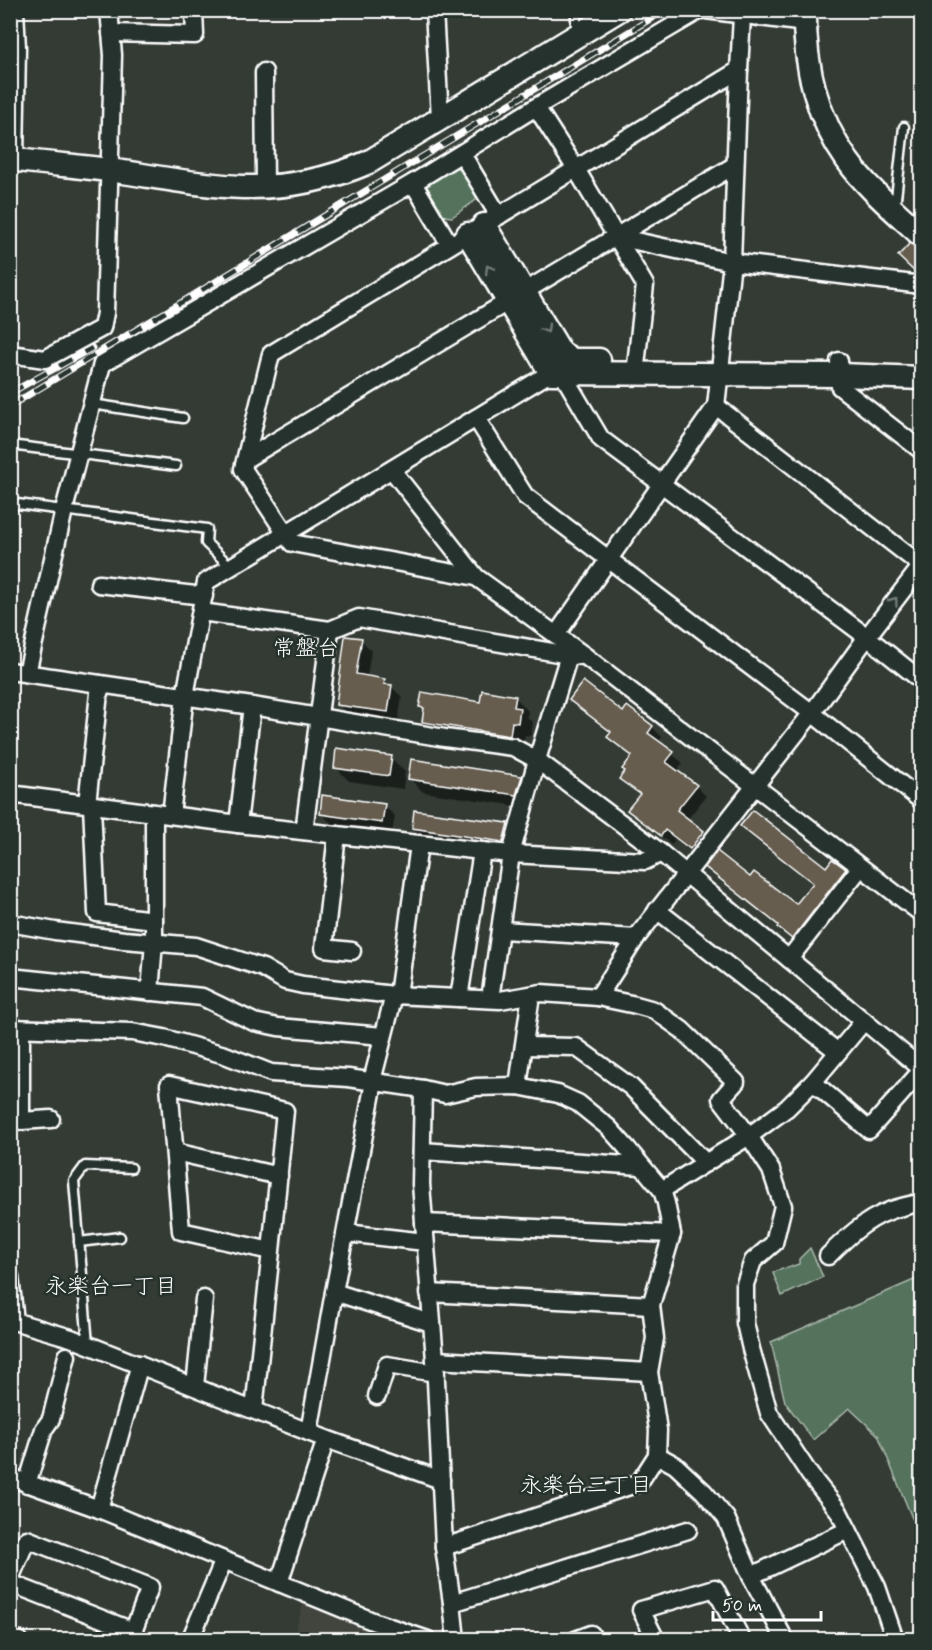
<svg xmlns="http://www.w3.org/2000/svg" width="932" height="1650" viewBox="0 0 932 1650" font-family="Mynerve,'Klee One',sans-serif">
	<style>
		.built { fill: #42453c }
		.green { fill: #54725b; stroke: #aab8ad; stroke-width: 1.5 }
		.shadow { fill: #0007 }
		.building { fill: #665d4f; stroke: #fff; stroke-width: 1.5 }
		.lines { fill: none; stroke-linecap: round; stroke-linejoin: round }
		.lane-casing { stroke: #fff; stroke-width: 13 }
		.street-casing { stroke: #fff; stroke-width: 21 }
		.secondary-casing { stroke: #fff; stroke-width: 27 }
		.lane { stroke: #26332d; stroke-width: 8 }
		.street { stroke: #26332d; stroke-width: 16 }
		.secondary { stroke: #26332d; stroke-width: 22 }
		.rail-casing { stroke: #fff; stroke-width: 7 }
		.rail { stroke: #26332d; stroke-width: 4.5; stroke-dasharray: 14; stroke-linecap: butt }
		.oneway { stroke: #727a76 }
		.labels { text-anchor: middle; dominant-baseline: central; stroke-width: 5; stroke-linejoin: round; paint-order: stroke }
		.neighbourhood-label { font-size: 22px; fill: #fff; stroke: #26332d }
	</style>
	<rect width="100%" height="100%" fill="#333b34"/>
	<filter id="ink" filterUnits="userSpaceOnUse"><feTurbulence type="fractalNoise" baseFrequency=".0167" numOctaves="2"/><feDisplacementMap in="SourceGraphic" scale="12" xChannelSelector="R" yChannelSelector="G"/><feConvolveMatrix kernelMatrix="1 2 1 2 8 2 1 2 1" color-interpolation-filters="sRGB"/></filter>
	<g filter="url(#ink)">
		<path class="built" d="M305 1599 372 1626 369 1639 292 1640Z"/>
		<g class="green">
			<path d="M456 161 477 196 476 200 452 217 444 216 424 181Z"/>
			<path d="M810 1248 823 1277 782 1296 773 1273 782 1268 785 1269 799 1264V1259Z"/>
			<path d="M921 1277V1535L912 1518 878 1435 849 1408 813 1440 785 1402 771 1342Z"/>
		</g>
		<g class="shadow">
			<path d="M361 640 371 650 367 678 384 680 402 697 398 722 348 715 338 704Z"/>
			<path d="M515 697 528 711 527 717 533 723 531 736 525 735 523 749 437 735 423 722 425 711 421 707 482 703Z"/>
			<path d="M571 700 623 714 652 727 662 737 658 743 683 763 677 771 696 786 706 796 687 820 713 842 701 858 675 839 672 845 639 820 629 810 641 795 621 778 633 758 609 737 612 734 581 710Z"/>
			<path d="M391 758 405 772 403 789 349 781 335 767Z"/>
			<path d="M521 777 535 791 530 808 423 792 409 778Z"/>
			<path d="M384 806 395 816 392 833 332 824 321 813Z"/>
			<path d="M507 825 517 835 514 852 424 838 413 828Z"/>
			<path d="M742 826 826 869 845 870 853 878 800 945 779 927 780 926 751 880 797 906 815 884 750 834Z"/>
		</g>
		<g class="building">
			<path d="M910 243 921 252V274H917L898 256Z"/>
			<path d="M345 636 362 638 356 674 385 679 384 684 392 685 388 712 336 705Z"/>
			<path d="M583 681 623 712 627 706 653 726 648 733 674 752 666 762 697 785 677 810 704 831 690 849 665 830 661 836 627 810 640 794 619 779 625 771 622 769 632 756 607 737 611 732 569 700Z"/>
			<path d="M482 690 516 696 514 707 520 708 518 723 512 722 510 736 422 722 424 708 419 707 422 692 480 702Z"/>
			<path d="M336 748 392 756 389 776 334 768Z"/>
			<path d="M411 759 522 776 516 795 408 779Z"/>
			<path d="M322 795 385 804 382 823 320 814Z"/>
			<path d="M414 810 508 823 503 842 412 828Z"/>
			<path d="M753 810 826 867 832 859 846 869 792 939 777 927 778 925 705 867 717 851 750 877 754 872 796 904 813 883 740 826Z"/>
		</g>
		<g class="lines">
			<defs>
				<g id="lane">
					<path d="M576 10V25L580 30"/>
					<path d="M895 207 904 127"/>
					<path d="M92 404 183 418"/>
					<path d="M10 445 176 466"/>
					<path d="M10 503 207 529 206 543 231 567"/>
					<path d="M79 1242 120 1237"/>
					<path d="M88 1344 74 1181 85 1166 131 1168"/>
				</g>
				<g id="street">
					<path d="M15 10 17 48 15 159"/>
					<path d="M434 10 440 118"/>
					<path d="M706 10 805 23"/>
					<path d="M111 33 195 35 194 10"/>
					<path d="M264 72 265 186"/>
					<path d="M536 107 576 169 645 285 635 374"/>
					<path d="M462 154 499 216"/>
					<path d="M413 183 450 245"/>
					<path d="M617 237 732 262 922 285"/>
					<path d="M10 354 45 359 102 328 105 313 112 91 113 55 109 10"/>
					<path d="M839 361 840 387 922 451"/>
					<path d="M562 373 601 439 867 637 922 681"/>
					<path d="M716 406 922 566"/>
					<path d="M476 418 525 496 812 713 922 801"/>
					<path d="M246 459 735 165"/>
					<path d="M392 470 476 577 585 656 922 914"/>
					<path d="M476 577 292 543 243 469 271 354 739 70"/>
					<path d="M99 584 204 596"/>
					<path d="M201 612 330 630 359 618 569 655 585 656"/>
					<path d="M556 635 716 406 732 262 739 70 742 16"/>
					<path d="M10 671 252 706 445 738 513 747 537 760 661 853 922 1069"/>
					<path d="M27 673 64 510 102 364 413 183 536 107 700 10"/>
					<path d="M10 794 238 824 482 851 511 854 645 861 661 853"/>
					<path d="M87 804 100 684"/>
					<path d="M92 806 97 913 154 920"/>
					<path d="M171 815 185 696 206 582 560 367"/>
					<path d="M238 824 252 706"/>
					<path d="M304 831 330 630"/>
					<path d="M337 835 324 948 352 951"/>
					<path d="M657 910 838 1052"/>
					<path d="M10 923 55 931 124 940 196 946 263 968 285 981 303 985 394 995 500 1000 541 993 598 997 636 1005 654 1010 682 1030 736 1082 721 1099 749 1136 771 1170 783 1206 774 1243 753 1261 745 1284V1323L751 1349 769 1413 810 1475 838 1510 877 1587 895 1640"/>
					<path d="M500 930 636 938"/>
					<path d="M789 959 860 868"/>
					<path d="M10 977 202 997 254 1022 278 1027 383 1036"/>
					<path d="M150 992 154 942V813"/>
					<path d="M398 995 419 845"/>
					<path d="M598 997 636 938 812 713 867 637 922 565"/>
					<path d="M459 998 482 851"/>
					<path d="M490 999 511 854 537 760 569 655"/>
					<path d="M10 1028 132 1032 164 1038 225 1055 271 1073 348 1078 423 1089 445 1094 476 1087 518 1086 558 1094 578 1103 609 1128 626 1147 662 1190 666 1203 672 1234 651 1305 655 1338 649 1372 658 1430 657 1455 675 1465 704 1492 726 1518 751 1576 785 1640"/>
					<path d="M21 1029V1121L51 1119"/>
					<path d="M524 1046 576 1047 631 1087 706 1163"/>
					<path d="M372 1081 394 995"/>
					<path d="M813 1082 869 1130 922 1070"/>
					<path d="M518 1086 531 995"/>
					<path d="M423 1089 421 1184 435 1360 444 1547 452 1603 456 1640"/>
					<path d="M422 1151 641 1166"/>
					<path d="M175 1152 279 1176"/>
					<path d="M662 1190 749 1136 787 1108 813 1082 864 1021"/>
					<path d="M424 1223 672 1234"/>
					<path d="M346 1233 425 1242"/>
					<path d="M828 1256C846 1238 865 1220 889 1211 899 1207 911 1205 922 1202"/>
					<path d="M10 1277 15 1321"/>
					<path d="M334 1292 431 1323"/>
					<path d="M429 1293 651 1305"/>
					<path d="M10 1320 71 1338 326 1439 441 1480"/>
					<path d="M435 1360 649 1372"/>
					<path d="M195 1386 204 1299"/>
					<path d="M377 1396 387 1365 436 1373"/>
					<path d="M254 1410 271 1251 285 1111 169 1085 181 1231 271 1251"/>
					<path d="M309 1432 334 1292 374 1082"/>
					<path d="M10 1477 99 1509 375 1622 428 1640"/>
					<path d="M27 1484 44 1429 51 1419 67 1356"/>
					<path d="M99 1509 140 1364"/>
					<path d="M444 1547 639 1483 657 1455"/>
					<path d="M751 1576 848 1530"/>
					<path d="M10 1579 27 1539 150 1587 130 1640"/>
					<path d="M10 1583 133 1631"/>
					<path d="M279 1583 326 1439"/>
					<path d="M452 1603 688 1530"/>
					<path d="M10 1636 19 1640"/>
					<path d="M190 1640 223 1562"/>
					<path d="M575 1640 591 1634"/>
					<path d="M656 1640 641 1610 715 1588 742 1640"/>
				</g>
				<g id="secondary">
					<path d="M805 10C804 63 816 116 847 160 867 188 896 212 922 236"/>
					<path d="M10 159C45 164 81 166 116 171 158 177 201 186 243 187 286 188 330 179 369 162L619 10"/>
					<path d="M484 225 561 353 573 360H599"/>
					<path d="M468 234 551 373 840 375 922 378"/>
				</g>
			</defs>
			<use href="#lane" class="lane-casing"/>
			<use href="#street" class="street-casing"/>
			<use href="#secondary" class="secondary-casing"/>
			<use href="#lane" class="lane"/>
			<use href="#street" class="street"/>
			<use href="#secondary" class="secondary"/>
			<defs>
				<g id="rail">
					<path d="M10 393 92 348"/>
					<path d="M10 406 665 10"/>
				</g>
			</defs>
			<use href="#rail" class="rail-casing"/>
			<use href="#rail" class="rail"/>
		</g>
		<defs><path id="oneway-chevron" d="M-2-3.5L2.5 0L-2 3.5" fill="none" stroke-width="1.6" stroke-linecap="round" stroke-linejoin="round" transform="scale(1.5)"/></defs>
		<g class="oneway">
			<use href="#oneway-chevron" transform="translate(489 269) rotate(-121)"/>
			<use href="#oneway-chevron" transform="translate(546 329) rotate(59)"/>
			<use href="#oneway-chevron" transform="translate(894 601) rotate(-53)"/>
		</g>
	</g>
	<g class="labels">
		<g class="neighbourhood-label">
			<text x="306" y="649">常盤台</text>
			<text x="111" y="1287">永楽台一丁目</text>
			<text x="586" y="1486">永楽台三丁目</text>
		</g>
	</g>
	<rect width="932" height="1650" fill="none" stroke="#26332d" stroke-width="36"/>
	<rect x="18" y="18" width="896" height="1614" fill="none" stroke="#fff" stroke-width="2" filter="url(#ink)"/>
	<path d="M713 1611v9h108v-9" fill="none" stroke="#ffffff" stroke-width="3"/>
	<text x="722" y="1611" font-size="18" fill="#ffffff" stroke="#26332d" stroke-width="4.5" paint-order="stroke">50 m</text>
</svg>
